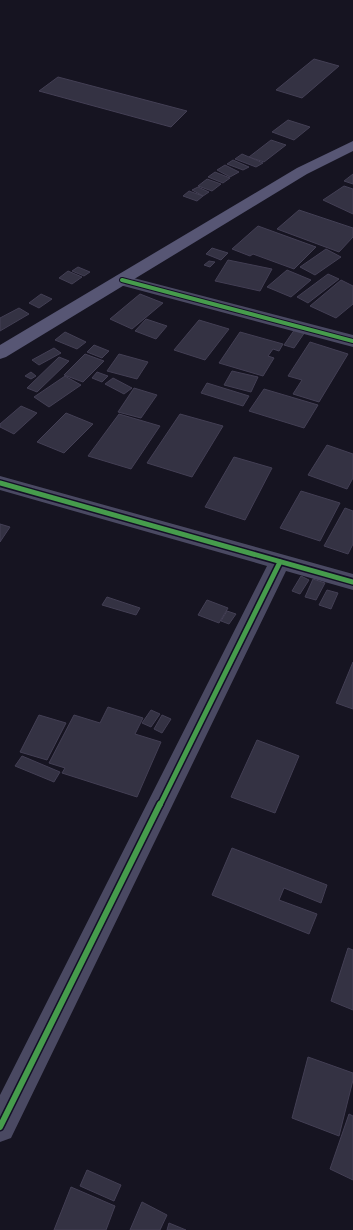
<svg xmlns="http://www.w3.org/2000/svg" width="353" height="1230" viewBox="0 0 353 1230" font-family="Inter,sans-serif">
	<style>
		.building { fill: #343243; stroke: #433f54 }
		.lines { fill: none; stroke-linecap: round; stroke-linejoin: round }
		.minor { fill: #4a4962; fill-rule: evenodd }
		.secondary { fill: #575674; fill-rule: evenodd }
		.cycleway-far2-casing { stroke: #130f26; stroke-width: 6 }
		.cycleway-far1-casing { stroke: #130f26; stroke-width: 8 }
		.cycleway-casing { stroke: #130f26; stroke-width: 9 }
		.cycleway-far2 { stroke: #469c4c; stroke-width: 4 }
		.cycleway-far1 { stroke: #469c4c; stroke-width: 5 }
		.cycleway { stroke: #469c4c; stroke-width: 6 }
	</style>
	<rect width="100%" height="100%" fill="#161421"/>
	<g class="building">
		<path d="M314 59 339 66 302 98 276 90Z"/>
		<path d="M58 77 187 111 171 127 39 91Z"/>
		<path d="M288 120 310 127 294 140 272 132Z"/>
		<path d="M271 140 286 145 264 162 249 157Z"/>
		<path d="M242 154 263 163 256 167 235 159Z"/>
		<path d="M233 160 249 167 243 170 227 164Z"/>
		<path d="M225 165 239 172 230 177 217 170Z"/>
		<path d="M215 172 230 178 223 183 208 177Z"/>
		<path d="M353 174V184L344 181Z"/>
		<path d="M207 179 221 184 212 191 198 186Z"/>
		<path d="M344 186 353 189V214L323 200Z"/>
		<path d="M198 187 209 192 203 196 192 190Z"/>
		<path d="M189 191 203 196 197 201 183 196Z"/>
		<path d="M299 210 353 228V237L339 252 277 229Z"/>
		<path d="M258 226 316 247 294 269 253 254 250 256 232 249Z"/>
		<path d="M212 248 228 253 221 260 206 254Z"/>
		<path d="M326 249 341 257 315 275 300 267Z"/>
		<path d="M228 260 272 269 260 291 215 281Z"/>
		<path d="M209 261 215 262 210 267 204 265Z"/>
		<path d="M78 267 90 272 84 276 72 271Z"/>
		<path d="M287 270 311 280 291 297 267 287Z"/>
		<path d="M68 271 82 277 72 284 59 278Z"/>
		<path d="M328 274 339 279 308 303 297 297Z"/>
		<path d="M341 280 353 286V304L336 318 310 306Z"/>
		<path d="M41 294 52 299 39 308 29 303Z"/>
		<path d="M140 294 163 303 132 329 110 319Z"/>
		<path d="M19 308 29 314 0 331V318Z"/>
		<path d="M146 319 167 326 156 339 135 331Z"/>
		<path d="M199 320 229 329 205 360 174 350Z"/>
		<path d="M295 329 305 332 294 348 284 345Z"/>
		<path d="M65 332 86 342 77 349 55 340Z"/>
		<path d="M240 332 283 344 279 351 273 349 268 356 274 358 263 376 219 363Z"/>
		<path d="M310 342 348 354 319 402 293 394 302 380 288 376Z"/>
		<path d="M94 345 109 351 102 358 87 352Z"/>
		<path d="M54 348 61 353 39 365 32 360Z"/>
		<path d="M85 354 104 361 83 382 64 375Z"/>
		<path d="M119 354 148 362 137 379 107 371Z"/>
		<path d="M59 357 69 361 37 392 27 388Z"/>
		<path d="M232 371 258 377 251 392 224 385Z"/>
		<path d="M31 372 36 376 31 379 25 376Z"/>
		<path d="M97 372 108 376 102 382 92 378Z"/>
		<path d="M65 376 81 385 49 407 34 397Z"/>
		<path d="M113 378 132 388 124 394 105 384Z"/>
		<path d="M207 383 249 396 243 406 201 393Z"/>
		<path d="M134 388 157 395 141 418 118 412Z"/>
		<path d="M264 389 318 405 304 428 249 411Z"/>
		<path d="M21 406 37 413 14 434 0 427V424Z"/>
		<path d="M66 413 93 424 64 453 37 442Z"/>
		<path d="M119 414 160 426 131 469 88 456Z"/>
		<path d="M180 414 223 426 192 477 147 463Z"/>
		<path d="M327 445 353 454V478L347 489 308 475Z"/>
		<path d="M234 457 272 468 245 520 205 507Z"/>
		<path d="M301 491 340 503 320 541 280 528Z"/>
		<path d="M345 508 353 511V544L348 554 324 546Z"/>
		<path d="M0 524 10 527 0 542Z"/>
		<path d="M301 576 309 580 300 594 292 591Z"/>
		<path d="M313 579 325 583 316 600 305 597Z"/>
		<path d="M327 590 338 593 331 609 319 605Z"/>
		<path d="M107 597 140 608 136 615 102 605Z"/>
		<path d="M207 600 228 608 219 623 198 615Z"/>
		<path d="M227 611 236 614 229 624 221 621Z"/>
		<path d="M353 662V709L336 703Z"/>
		<path d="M108 707 143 718 135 734 161 742 137 797 62 773 65 768 49 763 74 715 100 723Z"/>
		<path d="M151 710 160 714 151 727 142 723Z"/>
		<path d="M39 715 66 723 47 760 20 752Z"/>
		<path d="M162 715 171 719 162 733 154 729Z"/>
		<path d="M257 740 299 756 275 813 231 797Z"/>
		<path d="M22 756 60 772 54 782 15 766Z"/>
		<path d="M232 848 327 885 321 903 284 888 279 900 317 914 309 934 212 895Z"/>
		<path d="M348 948 353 950V1010L331 1001Z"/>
		<path d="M308 1057 353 1073V1080L339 1136 292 1118Z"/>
		<path d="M349 1114 353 1116V1180L330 1169Z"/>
		<path d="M87 1170 121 1185 114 1201 80 1186Z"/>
		<path d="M71 1187 115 1206 106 1230H54Z"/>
		<path d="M142 1202 167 1215 160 1230H130Z"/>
		<path d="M169 1223 186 1230H167Z"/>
	</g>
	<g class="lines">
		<g class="minor">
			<path d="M122 275 353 335V347L116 284 114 280 116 276Z"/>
			<path d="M0 476 353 574V590L286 571 11 1138 0 1142V1095L267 566 0 490Z"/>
		</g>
		<path class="secondary" d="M353 141V151L307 174 6 357 0 359V345L297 168Z"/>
		<defs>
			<path id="cycleway-far2" d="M122 280 353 341"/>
			<g id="cycleway-far1">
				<path d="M0 483 353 582"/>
				<path d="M160 805 280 562"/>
			</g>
			<path id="cycleway" d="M0 1127 160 804"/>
		</defs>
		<use href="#cycleway-far2" class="cycleway-far2-casing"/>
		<use href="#cycleway-far1" class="cycleway-far1-casing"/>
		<use href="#cycleway" class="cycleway-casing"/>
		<use href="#cycleway-far2" class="cycleway-far2"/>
		<use href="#cycleway-far1" class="cycleway-far1"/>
		<use href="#cycleway" class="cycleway"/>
	</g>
</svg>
